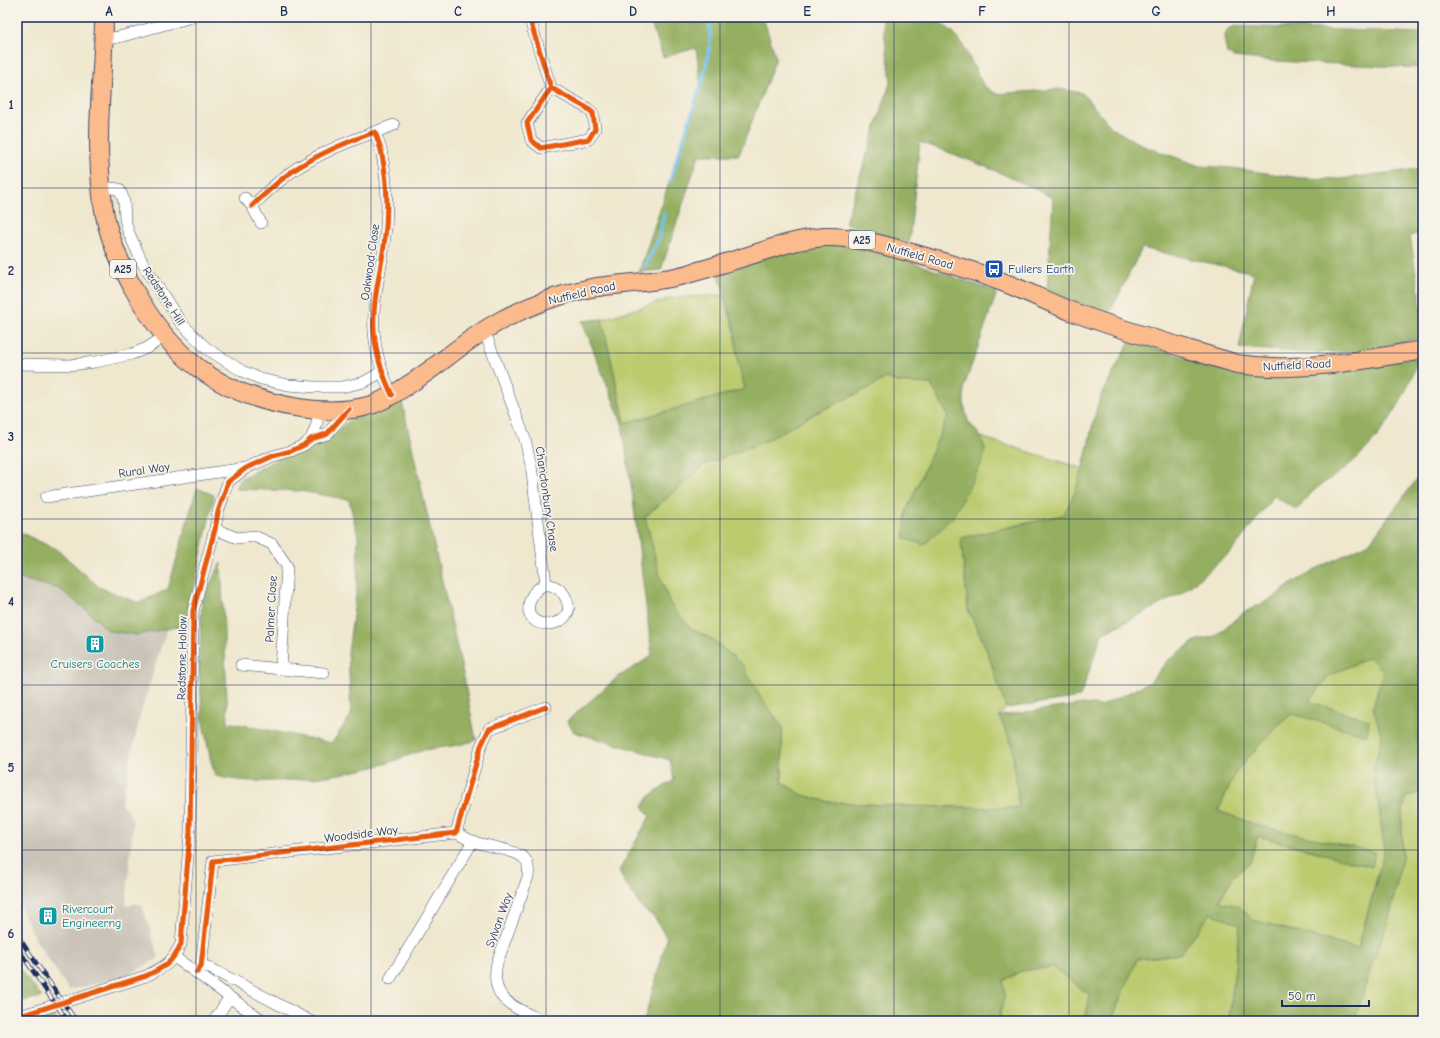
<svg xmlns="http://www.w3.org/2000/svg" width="1440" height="1038" viewBox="0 0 1440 1038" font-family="'Comic Neue',sans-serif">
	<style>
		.industrial { fill: #cac3b8 }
		.green { fill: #bbcb6e; stroke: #6b7d66 }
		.forest { fill: #94af61; stroke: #586f60; fill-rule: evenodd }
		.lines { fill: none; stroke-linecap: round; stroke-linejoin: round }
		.stream { stroke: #70c1ec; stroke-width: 3.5 }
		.street-casing { stroke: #3b4b6f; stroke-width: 12 }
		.primary-casing { stroke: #3b4b6f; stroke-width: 20 }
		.street { stroke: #fff; stroke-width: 11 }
		.primary { stroke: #fbbb8d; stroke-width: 18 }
		.rail-casing { stroke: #1b2f5e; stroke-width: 4.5 }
		.rail { stroke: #f7f3e8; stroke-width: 3; stroke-dasharray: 9; stroke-linecap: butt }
		.cycleway-casing { stroke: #f7f3e8; stroke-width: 8 }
		.cycleway { stroke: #e8590c; stroke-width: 5 }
		.grid { fill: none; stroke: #1b2f5e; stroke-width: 1; stroke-opacity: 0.55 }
		.labels { text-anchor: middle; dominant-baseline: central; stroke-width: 3.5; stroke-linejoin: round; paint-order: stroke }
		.shield { fill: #f7f3e8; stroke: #5d6a87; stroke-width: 1 }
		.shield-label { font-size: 11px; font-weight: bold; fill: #1b2f5e }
		.street-label { font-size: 12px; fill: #1b2f5e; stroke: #f7f3e8 }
		.transit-label { font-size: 12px; fill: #164399; stroke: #f7f3e8; text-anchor: start }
		.culture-label { font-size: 12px; fill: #0d838f; stroke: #f7f3e8 }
		.neatline { fill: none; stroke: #1b2f5e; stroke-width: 1.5 }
		.grid-label { font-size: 13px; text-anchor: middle; font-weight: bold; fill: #1b2f5e }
	</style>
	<rect width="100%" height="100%" fill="#f7f3e8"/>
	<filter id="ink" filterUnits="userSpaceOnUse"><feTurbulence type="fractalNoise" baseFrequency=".025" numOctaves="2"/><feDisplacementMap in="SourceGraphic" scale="8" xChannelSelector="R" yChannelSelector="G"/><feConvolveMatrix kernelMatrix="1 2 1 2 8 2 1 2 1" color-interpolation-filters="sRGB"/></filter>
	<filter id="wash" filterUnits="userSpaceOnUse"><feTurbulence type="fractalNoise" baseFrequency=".012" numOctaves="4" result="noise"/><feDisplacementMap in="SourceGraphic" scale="16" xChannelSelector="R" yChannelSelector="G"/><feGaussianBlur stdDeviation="0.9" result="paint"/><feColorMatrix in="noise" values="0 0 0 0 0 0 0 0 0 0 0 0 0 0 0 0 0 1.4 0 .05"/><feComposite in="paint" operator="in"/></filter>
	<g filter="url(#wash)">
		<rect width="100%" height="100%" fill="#efe7ce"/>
		<path class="industrial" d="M17 578 77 588 166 631 140 715 121 805 126 808 133 821 126 906 136 903 142 905 159 958 124 977 69 990 35 939 17 900Z"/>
		<g class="green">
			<path d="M723 295 735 331 738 362 745 389 625 423 602 319 672 298Z"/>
			<path d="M886 378 897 382 931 384 948 416 906 512 985 449 981 437 1084 469C1078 486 1073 500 1063 515L961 538 968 610 986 648 1006 708 999 716 1012 744 1019 808 902 806 829 802 802 795 782 782V726L761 698 713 640 691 629 670 604 660 577 645 517 705 464 768 440 814 414 867 389Z"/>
			<path d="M1370 657 1383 671 1373 707 1382 737 1373 772 1380 813 1384 852 1358 949 1253 920 1239 907 1219 902 1233 876 1250 862 1260 826 1218 811 1237 770 1278 725 1292 714 1368 720 1308 701 1313 697 1328 676Z"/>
			<path d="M1423 791V1021H1359L1356 1016 1372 964 1389 919 1402 858V820L1405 797Z"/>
			<path d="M1211 913 1240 924 1229 1021H1111L1137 959 1180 954Z"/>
			<path d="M1053 967 1090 995 1085 1021H1001L1000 1012 1005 995 1003 981 1021 971Z"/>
		</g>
		<g class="forest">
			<path d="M649 17H763L776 58 739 155H699L661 270 639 272 701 88 696 48 663 57Z"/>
			<path d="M882 17H929L938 21 953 32 963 45 983 85 991 91 997 94 1060 89 1082 93 1112 128 1127 137 1149 148 1200 166 1232 168 1300 178 1340 179 1410 170 1423 167V232L1410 236 1422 312 1421 338C1395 343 1368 350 1341 352 1307 354 1273 350 1239 348L1254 273 1142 248 1109 314 1047 292 1053 198C1011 176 966 158 920 142L909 243 845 223 891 80Z"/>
			<path d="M1235 26 1423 33V68L1273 61 1233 57 1227 53 1224 38 1228 29Z"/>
			<path d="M818 244H847L889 254 997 292 964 387V405L968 421 981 437 985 449 983 461 952 518 924 545 904 538 906 512 948 416 931 384 897 382 886 378 867 389 813 414 768 440 705 464 645 517 660 577 670 604 691 629 713 640 742 664 761 698 782 726V782L802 795 829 802 902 806 1019 808 1012 744 999 716 1083 704 1101 706 1150 682 1168 660 1195 641 1215 636 1243 613 1273 598 1290 585 1314 570 1369 543 1423 471V791L1405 797 1402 820V858L1389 919 1372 964 1356 1016 1359 1021H1229L1240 925 1211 913 1180 954 1137 959 1111 1021H1085L1090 995 1053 967 1021 971 1003 981 1005 995 1000 1012 1001 1021H644L667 939 655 918 641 907 625 883 619 871 650 816 643 806 650 796 674 780 670 760 574 732 567 721 618 677 652 656 633 499 622 423 582 321 602 319 625 423 745 389 738 362 735 331 719 275 774 253ZM1370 657 1383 671 1373 707 1382 737 1373 772 1380 813 1384 852 1358 949 1253 920 1240 907 1219 901 1233 876 1250 862 1258 836 1372 867 1375 852 1260 826 1218 811 1237 770 1278 725 1292 714 1367 735 1369 720 1308 701 1313 697 1328 676Z"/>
			<path d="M1130 341 1171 353 1233 373 1268 375 1419 357C1405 400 1383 437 1348 466 1339 474 1327 480 1318 487 1310 493 1304 502 1297 510L1274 496 1232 551 1182 593 1102 634 1080 697 1006 708 986 648 968 610 961 538 1063 515C1086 479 1087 437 1100 398 1102 392 1106 385 1110 379 1116 366 1123 354 1130 341Z"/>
			<path d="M402 402 463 674 476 740C460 746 442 747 425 750 413 753 400 759 388 763 340 777 263 788 215 776L210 757 203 723 199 667 202 600 221 563 228 722 332 743 351 715 348 652 357 586 358 537 349 500 301 491 235 489 240 479 285 455 332 435 352 418 375 409Z"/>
			<path d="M197 488 214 495 186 625 137 635 109 631 86 610 60 589 17 578V531L58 550 99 587 139 603 168 589Z"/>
			<path d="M17 966 42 997 17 1002Z"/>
			<path d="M50 1011 58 1021H30Z"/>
		</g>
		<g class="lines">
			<g class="stream">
				<path d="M670 181C677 160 684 138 691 116 700 88 716 46 708 17"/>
				<path d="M644 267 659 239 664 213"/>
			</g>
		</g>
	</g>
	<g filter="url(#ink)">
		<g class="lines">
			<defs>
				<g id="street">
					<path d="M529 17 551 88 587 108 593 113 595 129 589 139 541 148 531 140 527 123 551 88"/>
					<path d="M104 39 119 37 192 17"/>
					<path d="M375 132 394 125"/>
					<path d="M102 187 119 189 122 195 124 202 125 219 128 231 143 264 181 323 206 348 242 371 261 379 288 385 314 387H342L364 382 382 372"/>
					<path d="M245 198 252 206 261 223"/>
					<path d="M252 206C267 192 283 176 302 165 325 151 349 141 375 132 377 139 381 147 382 155 388 184 388 217 384 246 380 275 372 302 374 331 376 356 382 373 392 395"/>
					<path d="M484 330 525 439 531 465 546 584"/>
					<path d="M17 364 70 365 95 362 132 354 147 348 165 336"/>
					<path d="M311 439 317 424 318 410"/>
					<path d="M46 497 246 468"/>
					<path d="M215 529 237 538 254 536 272 544 287 566 281 669 324 673"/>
					<path d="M546 584C556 586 564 591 567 601 578 627 524 635 529 604 531 594 537 588 546 584Z"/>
					<path d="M241 665 281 669"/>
					<path d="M456 833C461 835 467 839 472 841 487 847 510 848 523 857 529 862 529 870 528 877L497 963C489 1001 514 1006 542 1021"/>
					<path d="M174 957C205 978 233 1001 264 1021"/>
					<path d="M201 966 208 967 310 1021"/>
					<path d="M197 972 201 966 213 861 456 833 481 746 489 729 546 707"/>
					<path d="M390 979 473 841"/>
					<path d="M17 1017 146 976C166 966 171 964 181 944L190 832 193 611 215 529 218 512 228 482 246 468 273 456 291 451 304 445 311 439 327 434 349 409"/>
					<path d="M214 1021 229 998"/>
				</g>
				<path id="primary" d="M104 17C104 47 101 77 100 107 98 139 99 172 103 204 107 234 119 261 133 288 170 356 217 394 294 407 317 411 345 412 368 406 382 402 396 393 408 385 440 365 466 339 500 321 528 306 560 294 591 288 620 283 651 283 680 276 704 270 728 262 751 255 775 247 799 239 824 237 854 236 883 245 912 253 940 261 969 269 997 280 1023 289 1047 302 1073 312 1127 332 1182 347 1237 364 1254 366 1271 368 1289 367 1334 366 1379 357 1423 350"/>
			</defs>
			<use href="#street" class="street-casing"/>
			<use href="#primary" class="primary-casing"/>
			<use href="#street" class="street"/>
			<use href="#primary" class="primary"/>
			<defs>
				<g id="rail">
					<path d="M17 935 76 1021"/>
					<path d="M17 947 49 995 68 1021"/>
				</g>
			</defs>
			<use href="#rail" class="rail-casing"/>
			<use href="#rail" class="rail"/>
			<defs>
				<g id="cycleway">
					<path d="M529 17 551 88 587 108 593 113 595 129 589 139 541 148 531 140 527 123 551 88"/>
					<path d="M252 206C267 192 283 176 302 165 325 151 349 141 375 132 377 139 381 147 382 155 388 184 388 217 384 246 380 275 372 302 374 331 376 356 382 373 392 395"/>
					<path d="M197 972 201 966 213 861 456 833 481 746 489 729 546 707"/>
					<path d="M17 1017 146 976C166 966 171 964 181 944L190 832 193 611 215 529 218 512 228 482 246 468 273 456 291 451 304 445 311 439 327 434 349 409"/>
				</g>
			</defs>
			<use href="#cycleway" class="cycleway-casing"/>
			<use href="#cycleway" class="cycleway"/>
		</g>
	</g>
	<path class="grid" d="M196 17V1021M371 17V1021M546 17V1021M720 17V1021M894 17V1021M1069 17V1021M1244 17V1021M17 188H1423M17 353H1423M17 519H1423M17 685H1423M17 850H1423"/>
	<defs>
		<symbol id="bus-square" viewBox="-11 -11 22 22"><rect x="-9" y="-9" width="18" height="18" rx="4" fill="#1a4fb4" stroke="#f7f3e8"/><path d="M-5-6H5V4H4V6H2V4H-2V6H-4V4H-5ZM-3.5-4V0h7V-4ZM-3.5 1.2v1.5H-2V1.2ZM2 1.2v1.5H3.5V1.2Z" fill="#fff"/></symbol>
		<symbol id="building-square" viewBox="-11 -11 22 22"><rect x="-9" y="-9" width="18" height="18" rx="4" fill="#0f9aa8" stroke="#f7f3e8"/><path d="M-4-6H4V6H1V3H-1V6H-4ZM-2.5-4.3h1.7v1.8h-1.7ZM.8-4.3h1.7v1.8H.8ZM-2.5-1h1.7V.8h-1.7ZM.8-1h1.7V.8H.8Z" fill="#fff"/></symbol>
	</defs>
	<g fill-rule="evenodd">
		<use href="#bus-square" x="983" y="258" width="22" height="22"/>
		<use href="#building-square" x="84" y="633" width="22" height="22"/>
		<use href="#building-square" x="37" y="905" width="22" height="22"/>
	</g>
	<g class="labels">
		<g class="shield">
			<rect x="849" y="231" width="26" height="18" rx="3"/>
			<rect x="110" y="260" width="26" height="18" rx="3"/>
		</g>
		<g class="shield-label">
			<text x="862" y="240">A25</text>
			<text x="123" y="269">A25</text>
		</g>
		<g class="street-label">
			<text transform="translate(920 256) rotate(16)">Nutfield Road</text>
			<text transform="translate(370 262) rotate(-82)">Oakwood Close</text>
			<text transform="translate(582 293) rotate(-13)">Nutfield Road</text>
			<text transform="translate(164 296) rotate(57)">Redstone Hill</text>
			<text transform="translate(1297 365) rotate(-3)">Nutfield Road</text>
			<text transform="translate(144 470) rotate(-8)">Rural Way</text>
			<text transform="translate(547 499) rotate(82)">Chanctonbury Chase</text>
			<text transform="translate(271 609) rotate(-87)">Palmer Close</text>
			<text transform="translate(182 658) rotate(-89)">Redstone Hollow</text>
			<text transform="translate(361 834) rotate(-7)">Woodside Way</text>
			<text transform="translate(499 920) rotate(-70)">Sylvan Way</text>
		</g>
		<g class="transit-label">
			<text x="1008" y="269">Fullers Earth</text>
		</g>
		<g class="culture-label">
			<text x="95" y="664">Cruisers Coaches</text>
			<text x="62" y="909" text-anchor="start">Rivercourt<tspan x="62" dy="14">Engineerng</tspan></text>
		</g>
	</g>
	<rect width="1440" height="1038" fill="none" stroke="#f7f3e8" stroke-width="44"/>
	<path d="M1282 1000v6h87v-6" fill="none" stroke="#1b2f5e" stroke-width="2"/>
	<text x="1288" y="1000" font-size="12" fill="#1b2f5e" stroke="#f7f3e8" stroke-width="3" paint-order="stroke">50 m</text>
	<rect x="22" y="22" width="1396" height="994" class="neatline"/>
	<g class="grid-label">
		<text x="109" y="16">A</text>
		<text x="284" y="16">B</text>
		<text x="458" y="16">C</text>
		<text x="633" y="16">D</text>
		<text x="807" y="16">E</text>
		<text x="982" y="16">F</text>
		<text x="1156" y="16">G</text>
		<text x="1331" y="16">H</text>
		<text x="11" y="109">1</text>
		<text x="11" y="275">2</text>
		<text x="11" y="441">3</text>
		<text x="11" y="606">4</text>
		<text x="11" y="772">5</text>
		<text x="11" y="938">6</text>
	</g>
</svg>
